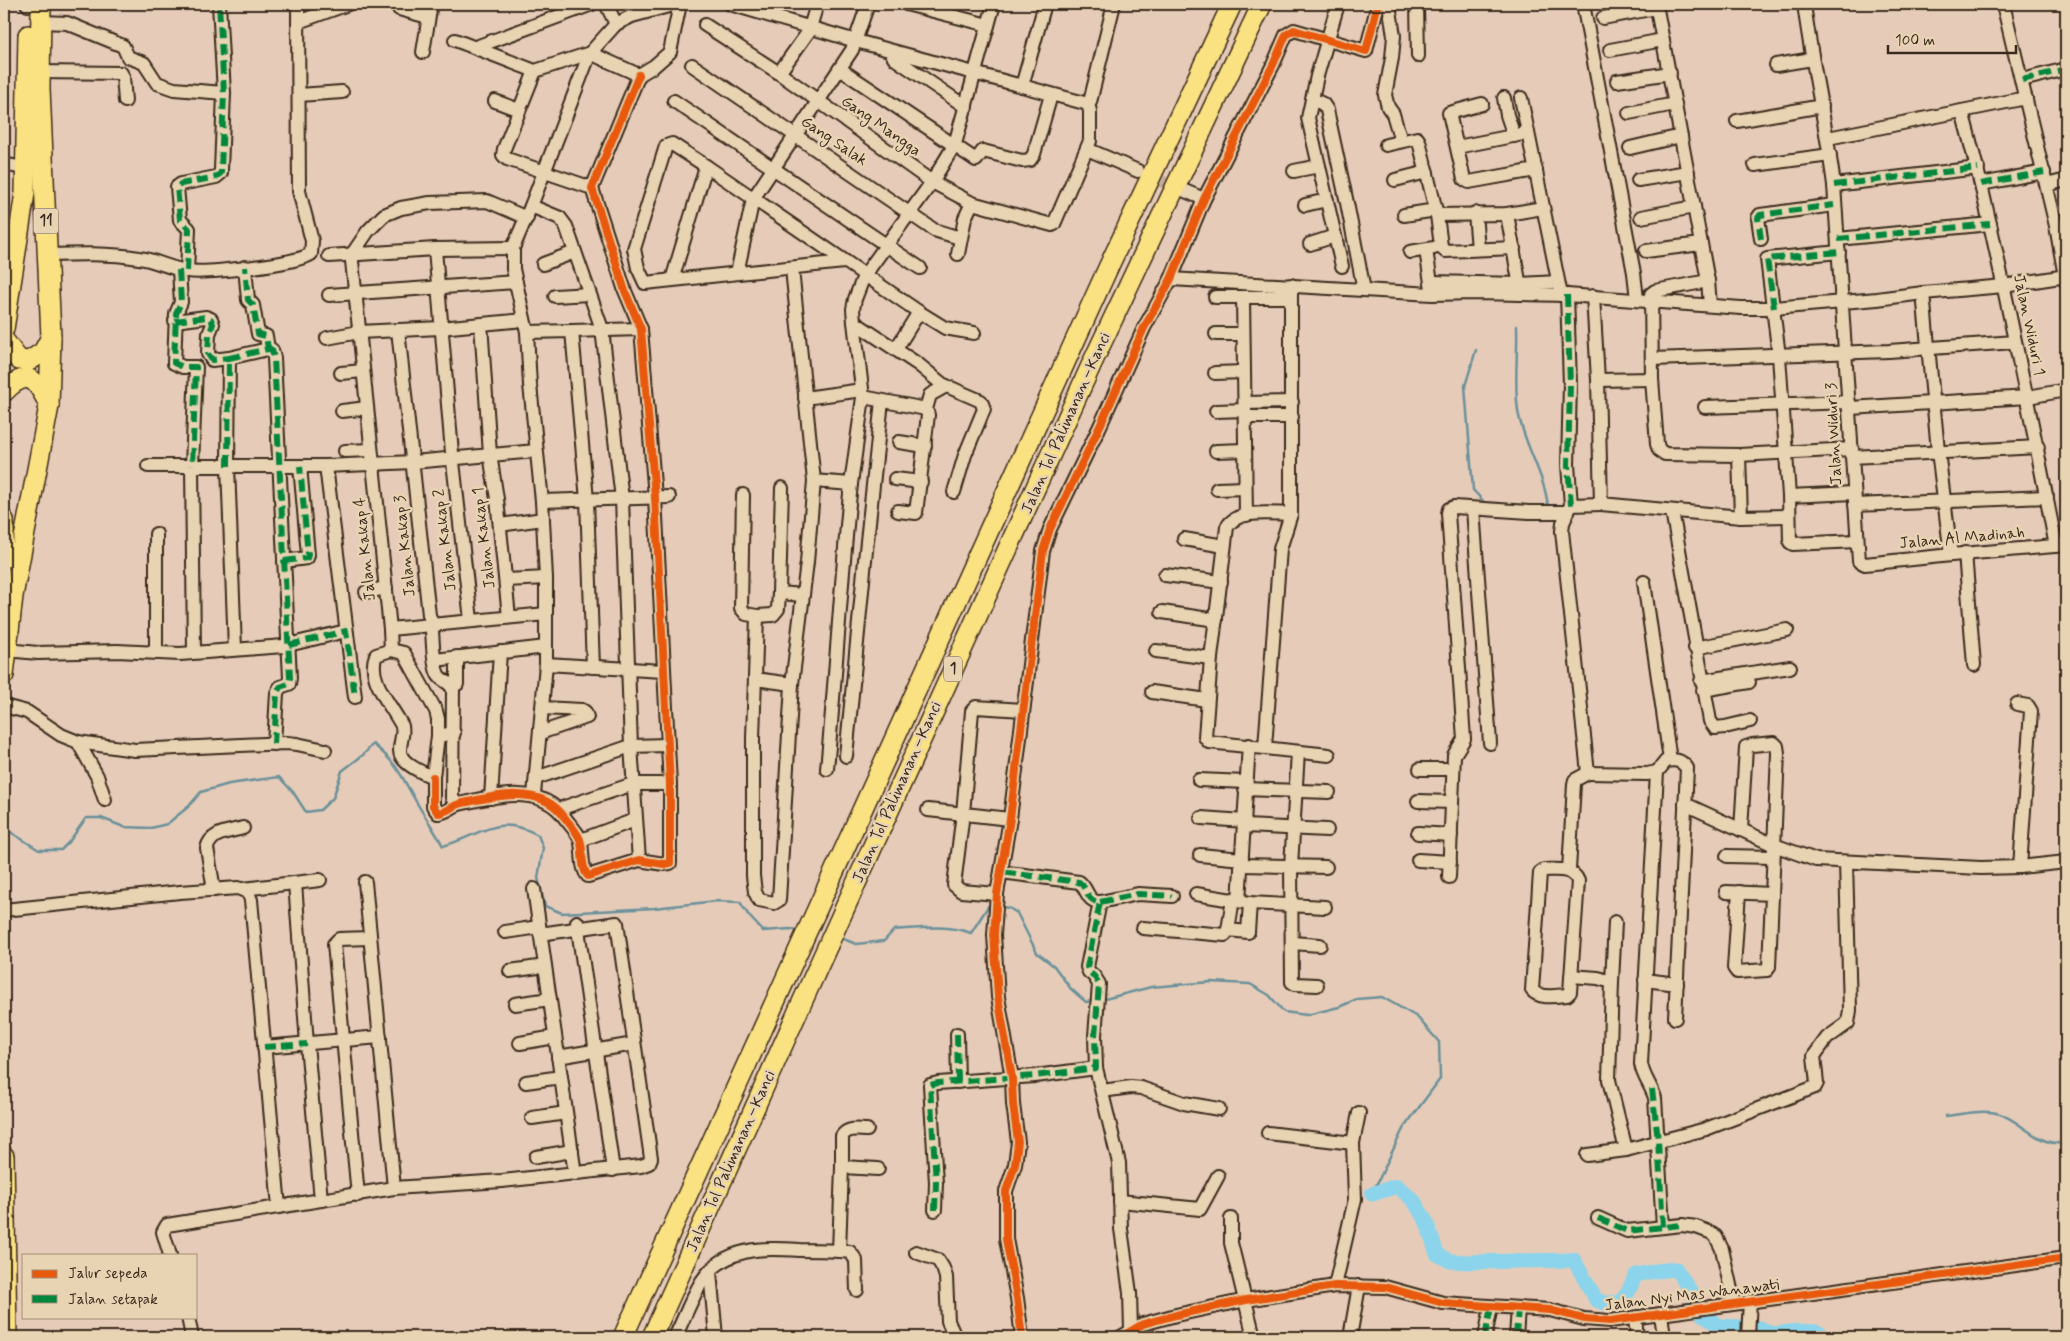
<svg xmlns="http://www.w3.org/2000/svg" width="2070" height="1341" viewBox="0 0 2070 1341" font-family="Mynerve,sans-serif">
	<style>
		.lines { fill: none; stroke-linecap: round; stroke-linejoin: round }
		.stream { stroke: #6b909a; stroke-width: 2.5 }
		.river { stroke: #8bd4ec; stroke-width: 15 }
		.minor-tunnel { stroke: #c4ac99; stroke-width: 12; stroke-dasharray: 12 6; stroke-linecap: butt }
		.minor-casing { stroke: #3b2a1e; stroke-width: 16 }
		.highway-casing { stroke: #3b2a1e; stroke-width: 22 }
		.minor { stroke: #e8d3b2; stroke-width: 12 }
		.highway { stroke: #fae181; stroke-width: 19 }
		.quiet { stroke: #00873e; stroke-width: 6; stroke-dasharray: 12 6; stroke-linecap: butt }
		.cycleway-casing { stroke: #e8d3b2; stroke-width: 11 }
		.cycleway { stroke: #e8590c; stroke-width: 8 }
		.labels { text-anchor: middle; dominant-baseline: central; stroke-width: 5; stroke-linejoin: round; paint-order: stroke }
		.shield { fill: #e8d3b2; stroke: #6f5d4a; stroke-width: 1 }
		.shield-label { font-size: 15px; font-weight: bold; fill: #3b2a1e }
		.street-label { font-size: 16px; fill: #3b2a1e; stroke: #e8d3b2 }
	</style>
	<rect width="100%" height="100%" fill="#e6ccb8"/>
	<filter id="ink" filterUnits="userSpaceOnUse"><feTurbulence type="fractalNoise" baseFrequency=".02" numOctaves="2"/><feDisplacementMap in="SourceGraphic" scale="10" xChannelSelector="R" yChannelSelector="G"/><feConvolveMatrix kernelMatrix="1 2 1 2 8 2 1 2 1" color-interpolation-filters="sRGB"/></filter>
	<g filter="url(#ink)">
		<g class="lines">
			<g class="stream">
				<path d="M1517 326C1518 354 1514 383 1518 411 1523 443 1545 475 1548 507"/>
				<path d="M1476 350 1465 386 1473 490 1486 504"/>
				<path d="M4 830 12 833 39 850H61L69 842 86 818H101L124 827 151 828 167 824 188 807 201 792 229 784 279 777 293 792 306 812 320 810 333 798 342 771 363 755 373 744C396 763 399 771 413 796 422 813 434 829 443 846 482 835 496 813 538 835L543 848 538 878 545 906 562 913 654 908 717 901 740 902 749 916 763 931 790 929 798 930"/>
				<path d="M1001 907 1009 908 1017 913 1037 953 1054 966 1071 989 1086 1002 1093 1001"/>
				<path d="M841 938 856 944 884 941 894 930C921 928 946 924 971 933L989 905H993"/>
				<path d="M1101 1000 1151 987 1211 982 1250 984 1269 995 1284 1012 1307 1015 1339 1007 1357 999 1382 997 1417 1017 1439 1042 1440 1079 1403 1129 1372 1194"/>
				<path d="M1946 1116C1963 1114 1984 1109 2000 1114 2021 1121 2043 1150 2066 1142"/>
			</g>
			<path class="river" d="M1372 1194 1397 1186 1414 1201 1427 1223 1437 1254 1450 1261 1470 1262 1574 1260 1596 1300 1605 1303H1619C1632 1290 1628 1289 1636 1275L1656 1271 1676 1269 1695 1298 1703 1315 1720 1326 1760 1328 1773 1334 1798 1331 1817 1332 1826 1337"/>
			<path class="minor-tunnel" d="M1145 174 1181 190"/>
			<defs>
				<g id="minor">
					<path d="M27 4 28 5"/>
					<path d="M606 4 616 24"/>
					<path d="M730 4 856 41 1088 104"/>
					<path d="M906 4 988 25"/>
					<path d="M1389 4 1394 36 1392 58 1385 95 1388 107 1393 114 1401 141"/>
					<path d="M1417 4 1418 56"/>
					<path d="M1583 4 1634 273 1637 299"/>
					<path d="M1656 4 1708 281 1710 305"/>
					<path d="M1804 4C1812 65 1826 124 1834 185L1859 561 1865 564 1951 555 2066 545"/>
					<path d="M2003 4 2056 226 2066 282"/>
					<path d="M399 9 428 17"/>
					<path d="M1603 18 1656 8"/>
					<path d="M41 22 67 23 123 46 128 57 144 63 157 83 174 89 224 93"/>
					<path d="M298 22 348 4"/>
					<path d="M705 25 779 73 932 182 972 203 1052 225 1054 224 1090 141V111L1088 104 1090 102 1114 4"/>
					<path d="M455 40 535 71 590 53 639 75 654 66 670 52 680 4"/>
					<path d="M476 47 592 4"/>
					<path d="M1610 50 1663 40"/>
					<path d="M891 51 894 58 966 107"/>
					<path d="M423 52 431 4"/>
					<path d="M692 65 934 230 960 238"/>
					<path d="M1776 65 1812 59"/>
					<path d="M840 69 976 160 983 151 1022 161 1030 160 1034 154 1051 95"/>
					<path d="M535 71 504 149 503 155 507 159 592 188"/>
					<path d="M40 72 121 73 123 77 125 101"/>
					<path d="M779 73 809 31 817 4"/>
					<path d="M2022 80 2066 69"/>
					<path d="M1617 81 1670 73"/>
					<path d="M1022 86 1045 4"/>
					<path d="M299 95 342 92"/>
					<path d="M1504 98 1507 115 1514 136"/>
					<path d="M1521 98 1561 295"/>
					<path d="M1312 99 1323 104 1327 110 1347 203 1364 290"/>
					<path d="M495 101 519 110"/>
					<path d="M674 101 920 268"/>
					<path d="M1482 104 1449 113 1464 179 1469 182 1536 170"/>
					<path d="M1962 111C1983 187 1999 264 2015 341 2029 409 2043 478 2056 546"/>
					<path d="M1629 113 1675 104"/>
					<path d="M1737 121 1822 106"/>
					<path d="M1828 138 2026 98"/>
					<path d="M1386 145 1417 138 1419 141 1437 215 1507 214 1543 208"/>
					<path d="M1457 147 1528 133"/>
					<path d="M1630 148 1681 136"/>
					<path d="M1087 149 1138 171"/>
					<path d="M4 164 27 169"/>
					<path d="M1755 165 1830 155"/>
					<path d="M1294 171 1319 166"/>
					<path d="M1395 180 1427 172"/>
					<path d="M1638 180 1688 172"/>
					<path d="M1981 184 2044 172"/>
					<path d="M1834 185 1978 168"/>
					<path d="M2047 185 2066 180"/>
					<path d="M1185 191 1204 199"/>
					<path d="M1305 205 1327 200"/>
					<path d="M531 206 560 218 566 226 602 329 622 499 631 746 639 860"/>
					<path d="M1475 213 1478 249"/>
					<path d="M1507 214 1521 292"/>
					<path d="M1404 215 1436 210"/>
					<path d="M1437 215 1441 246 1445 251 1514 248"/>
					<path d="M1641 217 1694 207"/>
					<path d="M1335 236 1342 266"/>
					<path d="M1761 239 1758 218 1760 215 1834 205"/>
					<path d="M1838 239 1990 224"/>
					<path d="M1310 244 1335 236 1308 118 1317 76 1338 4"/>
					<path d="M435 249 452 453 471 620"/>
					<path d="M1426 250 1432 289"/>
					<path d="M1646 251 1701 244"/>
					<path d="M1410 252 1434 248"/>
					<path d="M1839 252 1767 259 1779 356 1789 496 1790 542 1793 544 1857 541"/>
					<path d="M958 254 965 218 972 203"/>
					<path d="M48 255C78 254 109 253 139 258 156 260 171 269 187 271 207 274 295 264 311 254L312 241 299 191 298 4"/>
					<path d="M329 256 435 249 513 248"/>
					<path d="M844 262 645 283 638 268 634 249 666 146 672 144 706 166 919 312 945 328 974 333"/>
					<path d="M543 264 575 252"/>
					<path d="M179 270 181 302 176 314 174 363 183 367H196L192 466 194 652"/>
					<path d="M187 271 189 229 180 220 177 187 181 184 216 177 221 173V170L224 93 219 4"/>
					<path d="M737 273 753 199 852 50 868 4"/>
					<path d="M1171 279 1432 294 1476 293 1567 295 1741 308H1774L1877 299 1923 293 2004 286 2066 276"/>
					<path d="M672 280 706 166"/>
					<path d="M1432 282 1520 284 1558 282"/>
					<path d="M1923 293 1938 451 1951 555"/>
					<path d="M329 295 516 282"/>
					<path d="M1567 295 1570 384 1568 465 1571 505 1563 523 1562 531 1588 773 1575 780 1574 784 1569 870"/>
					<path d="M555 296 589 294"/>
					<path d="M1593 296 1598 380 1601 504 1741 517 1789 516"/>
					<path d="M1215 297H1243"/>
					<path d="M175 321 206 317 211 319 213 324 209 334 208 354 212 360 229 358"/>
					<path d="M854 322 919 365 942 384 981 401 984 409 965 455 954 492"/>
					<path d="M481 324 490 454 497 499 509 617"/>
					<path d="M398 330 429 615 433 626"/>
					<path d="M572 331 641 329"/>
					<path d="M527 332 572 331 587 500 593 667"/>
					<path d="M1216 334H1243"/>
					<path d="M327 338 359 332 440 328 524 320"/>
					<path d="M267 347 272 350 274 358 290 678 289 684 280 687 277 693 274 744"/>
					<path d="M896 349 919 312"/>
					<path d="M1652 359 1889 351 2015 342"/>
					<path d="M341 373 363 371"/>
					<path d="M1215 373 1244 372"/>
					<path d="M1652 379 1657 444 1659 450 1665 454 1739 455 1852 449"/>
					<path d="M1598 380 1652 379 1651 294 1655 291 1708 281"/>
					<path d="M863 397 926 409"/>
					<path d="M805 398 862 390"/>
					<path d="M1245 403 1292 402"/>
					<path d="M1705 407 1849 402"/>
					<path d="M1850 408 2028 397 2066 390"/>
					<path d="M342 411 367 408"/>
					<path d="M1216 411 1245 410"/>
					<path d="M1245 417H1292"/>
					<path d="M899 442 925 446"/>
					<path d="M345 451 371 450"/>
					<path d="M1216 451 1245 450"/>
					<path d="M1739 455 1741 517"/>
					<path d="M1852 457 2038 447"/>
					<path d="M148 466H326L413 462 536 451"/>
					<path d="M326 466 355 697"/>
					<path d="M895 479 921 482"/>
					<path d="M814 481 851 484 863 397 854 322 853 309 855 299 864 276 932 182 955 144 994 4"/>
					<path d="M1217 489 1245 488"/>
					<path d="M743 495 741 608 746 614 757 616 773 615 778 609 779 593 782 488"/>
					<path d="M1789 496 1854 493"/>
					<path d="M542 501 669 497"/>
					<path d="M1571 505 1601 504"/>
					<path d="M1855 505 2047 497"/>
					<path d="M1473 509 1490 743"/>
					<path d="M898 511 916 513 928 415 926 409 930 395 946 386"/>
					<path d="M1672 511 1710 721 1715 728 1725 727 1750 721"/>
					<path d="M1291 514C1273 514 1238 508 1227 527L1211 658 1205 737 1209 742 1329 755"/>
					<path d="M1246 515 1243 297H1290"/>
					<path d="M500 525 543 519"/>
					<path d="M1184 539 1224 546"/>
					<path d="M1965 553 1974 665"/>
					<path d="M284 561 307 558 308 555 300 466"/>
					<path d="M1165 575 1221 582"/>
					<path d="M506 580 546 578"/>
					<path d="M1644 582 1670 760"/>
					<path d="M366 592 386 588"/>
					<path d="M779 593 803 595"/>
					<path d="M1162 612 1216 620"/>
					<path d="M757 616 753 738V876L755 892 759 900 774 903 779 900 792 684 807 562 814 481 792 269"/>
					<path d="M433 626 432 631C433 642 433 667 439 676 443 682 451 682 453 690L452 798 457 804"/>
					<path d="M390 629 546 614"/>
					<path d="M1695 648 1787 630"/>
					<path d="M235 649 228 466 229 358 268 349 266 336 258 334 253 305 248 300 245 267"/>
					<path d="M6 650 38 653 117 651 180 654 284 646 346 631"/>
					<path d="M391 650 404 653 436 711 438 719V736"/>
					<path d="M1156 651 1211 658"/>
					<path d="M156 652V534"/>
					<path d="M435 660 546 647"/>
					<path d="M546 664 663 671"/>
					<path d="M755 679 792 684"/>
					<path d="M1701 681 1790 667"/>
					<path d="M452 686 457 684V657"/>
					<path d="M1703 690 1749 682"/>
					<path d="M1152 692 1207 700"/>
					<path d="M2017 704 2028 706 2031 711 2020 867"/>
					<path d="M4 706 27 712 61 735 78 742 97 776 105 800"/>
					<path d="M454 733 438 736 433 777C423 773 399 763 400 750 400 741 404 735 402 726 392 706 366 679 376 655L391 650 390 629 352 261 353 253 368 231 384 215 401 208 430 203 487 201 527 218"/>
					<path d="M540 733 587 717 585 712 582 710 542 708"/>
					<path d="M78 742 135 750 286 743 297 744 325 750"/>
					<path d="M1265 747 1280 549 1291 514V285"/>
					<path d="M1298 752 1291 866 1292 982 1295 984 1317 985"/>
					<path d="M846 756 865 560 882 401"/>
					<path d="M827 769C836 674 841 579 851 484"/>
					<path d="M1420 769H1453"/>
					<path d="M1657 772 1641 1064C1643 1077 1651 1085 1655 1098L1663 1227"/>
					<path d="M1588 773 1647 774 1657 772 1666 761C1675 759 1681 760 1687 768L1675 1018"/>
					<path d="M433 777V806L438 813C446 813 452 806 459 804 493 796 542 783 565 818 570 825 580 834 581 843 583 853 581 869 588 876L639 860 664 864 670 863V784L655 497 641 329 625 291 592 188 639 75"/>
					<path d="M536 778 631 746 667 745"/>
					<path d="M1199 780 1246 782"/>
					<path d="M1245 789 1329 792"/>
					<path d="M534 795 546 664V578L542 501 530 385 527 332 513 269V248L531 206 590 53 616 24 632 16 676 4"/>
					<path d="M491 798 500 652"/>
					<path d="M1418 801 1452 802"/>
					<path d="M1685 804 1774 845 1816 860 1981 868 2020 867 2066 862"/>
					<path d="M559 809 633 784H670"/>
					<path d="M928 810 1010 819"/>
					<path d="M1201 818 1245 821"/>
					<path d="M1245 826 1327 830"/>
					<path d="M1418 833 1451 835"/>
					<path d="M581 840 635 820"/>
					<path d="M1200 855 1242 859"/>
					<path d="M1727 856 1773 857"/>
					<path d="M1418 860 1450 862"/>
					<path d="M1241 865 1326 867"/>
					<path d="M1544 870C1557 870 1572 867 1578 881L1570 992 1567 995C1557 996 1538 999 1532 990L1540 873Z"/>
					<path d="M1001 872 1079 882C1088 888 1086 902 1100 902L1087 967 1089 972 1094 976 1099 984 1095 1036 1096 1068 1119 1163 1121 1229 1130 1293 1131 1330"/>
					<path d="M1449 877 1454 755 1464 739 1448 513 1449 509 1454 507 1529 512H1568"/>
					<path d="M243 889 320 880"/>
					<path d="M534 889 575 1174"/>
					<path d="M214 890 207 848C211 832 229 832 243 828"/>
					<path d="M1726 892 1772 894"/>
					<path d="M1739 892 1734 968 1737 972 1767 970 1769 967 1778 753 1777 746 1774 743 1752 745 1746 747 1741 830"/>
					<path d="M997 894 961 891 954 885 963 813 972 711 976 707 1023 710"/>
					<path d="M1196 894 1250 903 1325 907"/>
					<path d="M1239 901 1249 745"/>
					<path d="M1100 902 1138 894 1172 896"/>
					<path d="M4 910 180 892 238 888 248 892 251 900 279 1207"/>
					<path d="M577 922 613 1170"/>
					<path d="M1143 928 1225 935 1228 930 1233 899"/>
					<path d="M1228 930 1248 932 1250 903"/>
					<path d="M505 932 539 927"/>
					<path d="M1292 943 1320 945"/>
					<path d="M510 971 545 966"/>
					<path d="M1571 976 1598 978 1612 982 1609 1080 1626 1150"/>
					<path d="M1645 980 1677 984"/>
					<path d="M1612 982 1615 922"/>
					<path d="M515 1004 550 999"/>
					<path d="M957 1034 958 1082"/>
					<path d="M520 1043 555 1037"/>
					<path d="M264 1047 380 1037"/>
					<path d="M558 1057 634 1044"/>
					<path d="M526 1082 561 1077"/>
					<path d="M1102 1091 1131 1087 1141 1088 1184 1103 1219 1109"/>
					<path d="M532 1118 566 1113"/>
					<path d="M1268 1133 1353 1143"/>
					<path d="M1587 1155 1626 1150 1706 1129 1815 1087 1817 1083 1814 1056 1827 1038 1848 1023 1850 1010 1846 862"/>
					<path d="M536 1157 572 1151"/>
					<path d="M842 1167V1136C848 1127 858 1130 867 1130"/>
					<path d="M394 1188 502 1181 641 1166 649 1163 651 1158 617 923 540 934"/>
					<path d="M358 1195 334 944 339 939 370 938"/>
					<path d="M321 1200 394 1188 365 882"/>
					<path d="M1120 1201 1200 1209 1218 1176"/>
					<path d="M935 1210 936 1183 930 1085 938 1083 1035 1076 1096 1068"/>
					<path d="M1598 1218 1627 1231 1682 1225 1696 1227 1712 1233 1716 1237 1722 1249 1734 1303"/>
					<path d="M1231 1219V1243L1254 1337"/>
					<path d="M839 1251 842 1167 878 1169"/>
					<path d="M916 1252 938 1260 943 1268 946 1277 948 1321 955 1337"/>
					<path d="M170 1255 163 1232 167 1225 321 1200 307 1044 295 883"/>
					<path d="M710 1272 716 1337"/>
					<path d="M1335 1286 1355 1199 1353 1143 1359 1113"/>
					<path d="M1750 1301 1748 1336 1752 1337"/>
					<path d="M1661 1314 1664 1337"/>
					<path d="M188 1317 192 1337"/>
					<path d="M1635 1318 1637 1337"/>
					<path d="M675 1337C684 1319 691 1299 702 1281 725 1246 763 1248 800 1250 816 1250 833 1250 850 1252L856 1260 857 1290"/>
					<path d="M1022 1337 1017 1298 1006 1239V1191L1015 1165 1018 1142 1013 1104 1012 1078 998 997 994 935 997 894 1010 819 1043 551 1050 529 1100 426 1144 328 1171 279 1204 199 1273 65 1286 35 1294 30 1366 51 1378 4"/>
					<path d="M1121 1337 1143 1324 1176 1315 1246 1300 1335 1286 1385 1287 1443 1303 1550 1310 1584 1319 1610 1321 2066 1258"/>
					<path d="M1350 1337 1359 1286"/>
					<path d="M1485 1337 1491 1307"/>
					<path d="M1516 1337 1518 1308"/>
				</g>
				<g id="highway">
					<path d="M4 329 25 193 28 35"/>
					<path d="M4 340 19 360 29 361 43 352 51 337"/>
					<path d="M4 392C28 368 36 378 49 405"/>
					<path d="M4 520V558"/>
					<path d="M4 675 13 596 49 406 51 337 40 89 41 4"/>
					<path d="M4 1156 7 1337"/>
					<path d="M623 1337 1108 268 1232 4"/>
					<path d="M652 1337 799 1009 1094 359 1262 4"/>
				</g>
			</defs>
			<use href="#minor" class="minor-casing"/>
			<use href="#highway" class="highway-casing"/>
			<use href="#minor" class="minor"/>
			<use href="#highway" class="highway"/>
			<g class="quiet">
				<path d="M2022 80 2066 69"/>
				<path d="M1981 184 2044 172"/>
				<path d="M1834 185 1978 168"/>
				<path d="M1761 239 1758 218 1760 215 1834 205"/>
				<path d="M1838 239 1990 224"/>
				<path d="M179 270 181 302 176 314 174 363 183 367H196L192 466"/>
				<path d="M187 271 189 229 180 220 177 187 181 184 216 177 221 173V170L224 93 219 4"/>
				<path d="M1567 295 1570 384 1568 465 1571 505"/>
				<path d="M1774 308 1767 259 1839 252"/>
				<path d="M175 321 206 317 211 319 213 324 209 334 208 354 212 360 229 358"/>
				<path d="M267 347 272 350 274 358 290 678 289 684 280 687 277 693 274 744"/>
				<path d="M228 466 229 358 268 349 266 336 258 334 253 305 248 300 245 267"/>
				<path d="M284 561 307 558 308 555 300 466"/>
				<path d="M289 645 346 631 355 697"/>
				<path d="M1100 902 1138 894 1172 896"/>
				<path d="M957 1034 958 1082"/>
				<path d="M264 1047 307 1044"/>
				<path d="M1652 1089 1658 1140 1663 1227"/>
				<path d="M935 1210 936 1183 930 1085 938 1083 1035 1076 1096 1068 1095 1036 1099 984 1094 976 1089 972 1087 967 1100 902C1086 902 1088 888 1079 882L1001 872"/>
				<path d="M1598 1218 1627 1231 1682 1225"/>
				<path d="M1143 1324 1145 1337"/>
				<path d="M1485 1337 1491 1307"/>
				<path d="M1516 1337 1518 1308"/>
			</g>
			<defs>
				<g id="cycleway">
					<path d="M433 777V806L438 813C446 813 452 806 459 804 493 796 542 783 565 818 570 825 580 834 581 843 583 853 581 869 588 876L639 860 664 864 670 863V784L655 497 641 329 625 291 592 188 639 75"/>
					<path d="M1022 1337 1017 1298 1006 1239V1191L1015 1165 1018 1142 1013 1104 1012 1078 998 997 994 935 997 894 1010 819 1043 551 1050 529 1100 426 1144 328 1171 279 1204 199 1273 65 1286 35 1294 30 1366 51 1378 4"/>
					<path d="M1121 1337 1143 1324 1176 1315 1246 1300 1335 1286 1385 1287 1443 1303 1550 1310 1584 1319 1610 1321 2066 1258"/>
				</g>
			</defs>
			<use href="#cycleway" class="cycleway-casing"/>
			<use href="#cycleway" class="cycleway"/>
		</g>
	</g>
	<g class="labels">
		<g class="shield">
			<rect x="33.5" y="208.5" width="25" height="25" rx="4"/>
			<rect x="944" y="656.5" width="18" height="25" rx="4"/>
		</g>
		<g class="shield-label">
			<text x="46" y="221">11</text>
			<text x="953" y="669">1</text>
		</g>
		<g class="street-label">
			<text transform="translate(881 126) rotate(35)">Gang Mangga</text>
			<text transform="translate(834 141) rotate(34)">Gang Salak</text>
			<text transform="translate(2029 325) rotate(78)">Jalan Widuri 1</text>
			<text transform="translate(1066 423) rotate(-66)">Jalan Tol Palimanan–Kanci</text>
			<text transform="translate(1834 434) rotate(-93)">Jalan Widuri 3</text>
			<text transform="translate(484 538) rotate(-97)">Jalan Kakap 1</text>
			<text transform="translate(1962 538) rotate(-5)">Jalan Al Madinah</text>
			<text transform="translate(445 540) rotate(-97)">Jalan Kakap 2</text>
			<text transform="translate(405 546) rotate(-96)">Jalan Kakap 3</text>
			<text transform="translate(365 549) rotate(-96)">Jalan Kakap 4</text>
			<text transform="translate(897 792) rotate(-66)">Jalan Tol Palimanan–Kanci</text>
			<text transform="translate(731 1161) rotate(-66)">Jalan Tol Palimanan–Kanci</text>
			<text transform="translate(1692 1295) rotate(-7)">Jalan Nyi Mas Wanawati</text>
		</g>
	</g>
	<rect width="2070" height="1341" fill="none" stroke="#e8d3b2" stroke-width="20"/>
	<rect x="10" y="10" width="2050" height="1321" fill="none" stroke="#3b2a1e" stroke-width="2" filter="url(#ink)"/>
	<rect x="22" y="1254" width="175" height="65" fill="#e8d3b2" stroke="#a38f77"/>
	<rect x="32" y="1270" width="25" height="8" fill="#e8590c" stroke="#a38f77"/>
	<text x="68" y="1278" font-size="15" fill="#3b2a1e">Jalur sepeda</text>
	<rect x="32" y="1295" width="25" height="8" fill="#00873e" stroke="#a38f77"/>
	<text x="68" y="1304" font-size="15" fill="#3b2a1e">Jalan setapak</text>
	<path d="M1888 45v8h128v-8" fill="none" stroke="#3b2a1e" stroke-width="2.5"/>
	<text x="1895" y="45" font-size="15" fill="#3b2a1e" stroke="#e8d3b2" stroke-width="4" paint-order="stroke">100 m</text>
</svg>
